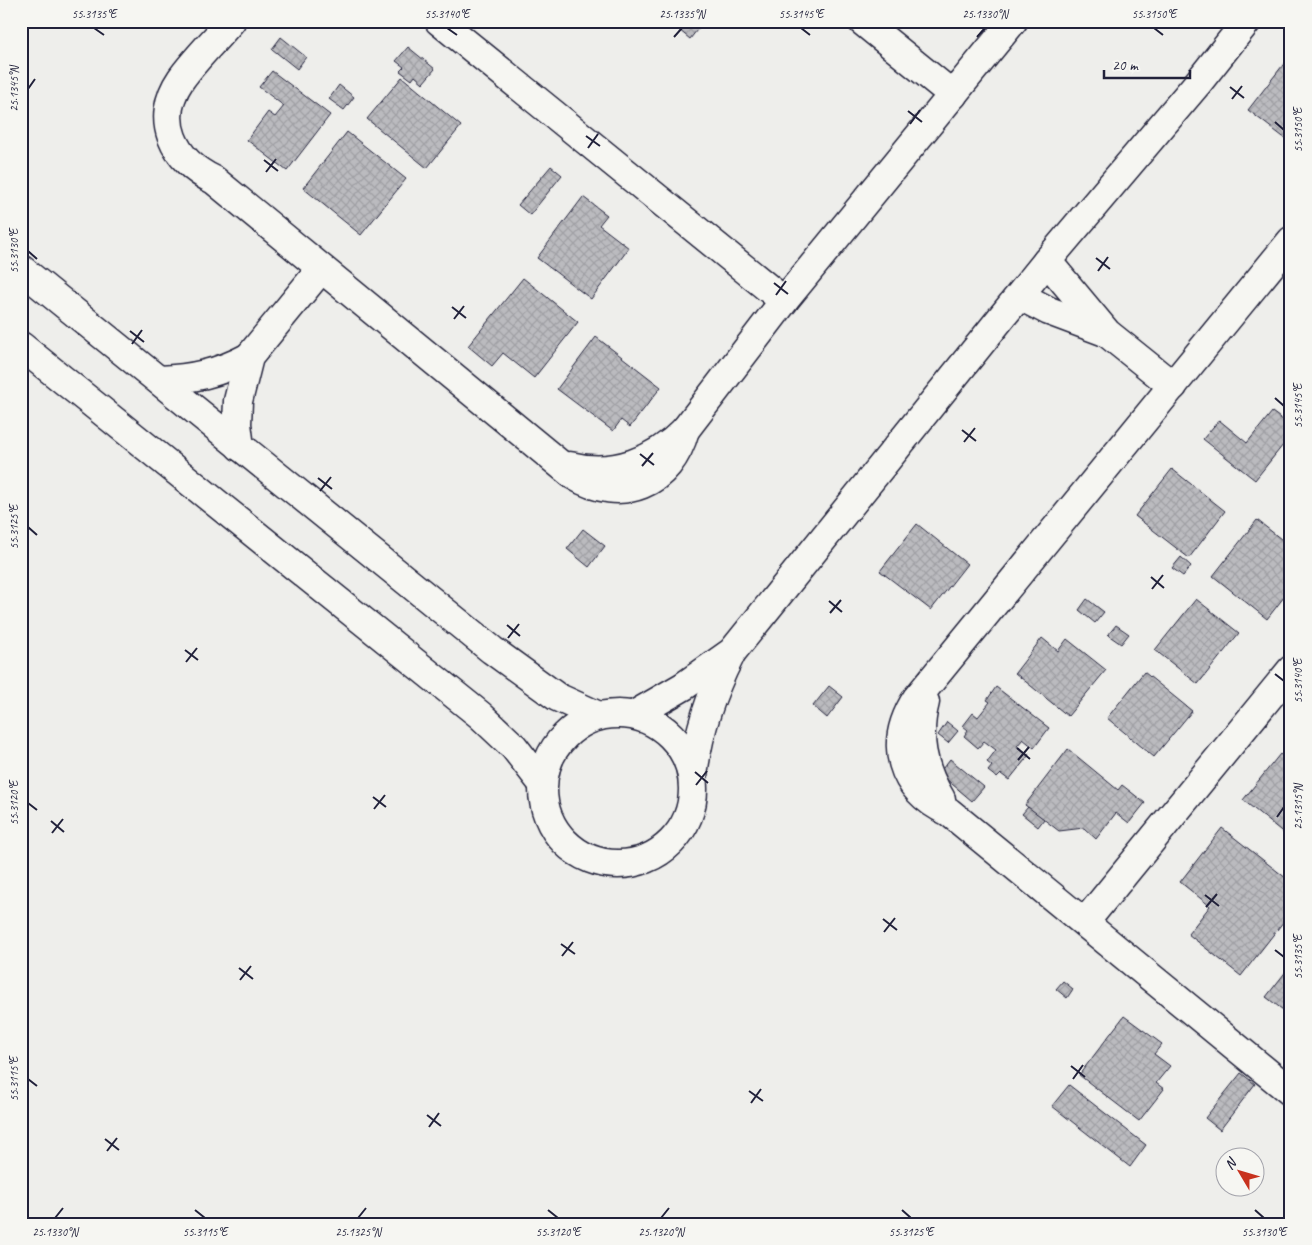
<svg xmlns="http://www.w3.org/2000/svg" width="1312" height="1245" viewBox="0 0 1312 1245" font-family="Caveat,sans-serif">
	<style>
		.building { fill: url(#building-cross-hatch); stroke: #22223b }
		.lines { fill: none; stroke-linecap: round; stroke-linejoin: round }
		.street-casing { stroke: #22223b; stroke-width: 31 }
		.street { stroke: #f6f6f2; stroke-width: 28 }
		.ticks { fill: none; stroke: #22223b; stroke-width: 2 }
		.neatline { fill: none; stroke: #22223b; stroke-width: 2 }
		.ticks-label { font-size: 12px; text-anchor: middle; fill: #22223b }
	</style>
	<defs>
		<pattern id="building-cross-hatch" width="8" height="8" patternUnits="userSpaceOnUse" patternTransform="scale(1.25)"><rect width="8" height="8" fill="#bbbbbf"/><path d="M0 0l8 8M0 8l8-8" fill="none" stroke="#a0a0a5"/></pattern>
	</defs>
	<rect width="100%" height="100%" fill="#eeeeeb"/>
	<filter id="ink" filterUnits="userSpaceOnUse"><feTurbulence type="fractalNoise" baseFrequency=".02" numOctaves="2"/><feDisplacementMap in="SourceGraphic" scale="10" xChannelSelector="R" yChannelSelector="G"/><feConvolveMatrix kernelMatrix="1 2 1 2 8 2 1 2 1" color-interpolation-filters="sRGB"/></filter>
	<g filter="url(#ink)">
		<g class="building">
			<path d="M668 21H704L690 39Z"/>
			<path d="M281 37 306 57 297 69 272 49Z"/>
			<path d="M408 47 435 69 423 83 415 76 412 80 400 71 404 67 396 61Z"/>
			<path d="M1286 61 1291 64V143L1248 110Z"/>
			<path d="M272 71 330 115 287 171 247 140 268 112 275 117 284 106 259 87Z"/>
			<path d="M402 77 461 126 427 168 367 119Z"/>
			<path d="M339 85 354 97 344 110 329 99Z"/>
			<path d="M347 132 406 179 361 235 303 188Z"/>
			<path d="M551 166 562 175 530 215 518 205Z"/>
			<path d="M583 197 607 215 599 225 629 248 591 299 537 258Z"/>
			<path d="M523 278 578 322 534 378 503 353 492 366 468 346Z"/>
			<path d="M596 337 661 387 630 427 621 420 613 431 557 389Z"/>
			<path d="M1291 369V380L1286 376Z"/>
			<path d="M1272 412 1291 426V435L1255 480 1203 439 1219 420 1247 443Z"/>
			<path d="M1172 469 1225 511 1189 558 1135 516Z"/>
			<path d="M1257 520 1291 547V588L1267 619 1213 576Z"/>
			<path d="M917 524 967 564 931 610 880 571Z"/>
			<path d="M583 529 605 546 589 567 567 549Z"/>
			<path d="M1181 557 1191 566 1183 576 1172 568Z"/>
			<path d="M1087 599 1104 612 1095 623 1079 610Z"/>
			<path d="M1196 599 1239 633 1198 684 1155 650Z"/>
			<path d="M1116 625 1129 634 1121 644 1108 635Z"/>
			<path d="M1042 638 1058 651 1067 639 1106 670 1068 716 1015 673Z"/>
			<path d="M1144 672 1192 711 1154 757 1107 718Z"/>
			<path d="M829 686 843 697 827 718 813 706Z"/>
			<path d="M996 687 1049 728 1034 748 1023 739 1017 746 1029 755 1009 780 1001 774 997 778 988 771 992 766 987 762 996 750 984 741 978 748 964 736 968 730 963 726 973 713 978 717 990 702 987 700Z"/>
			<path d="M947 722 958 731 948 743 938 735Z"/>
			<path d="M1068 749 1118 790 1122 785 1145 803 1129 823 1116 813 1096 839 1084 828 1059 831 1025 805Z"/>
			<path d="M1280 754 1291 763V839L1243 800Z"/>
			<path d="M950 759 984 787 972 801 939 773Z"/>
			<path d="M1028 807 1044 819 1038 827 1022 814Z"/>
			<path d="M1222 828 1291 882V912L1241 976 1188 934 1210 906 1180 882Z"/>
			<path d="M1291 965V1016L1266 997Z"/>
			<path d="M1063 981 1073 989 1067 998 1056 989Z"/>
			<path d="M1124 1016 1162 1044 1154 1054 1170 1066 1156 1083 1164 1089 1139 1121 1079 1075Z"/>
			<path d="M1241 1073 1255 1084 1220 1130 1205 1118Z"/>
			<path d="M1069 1085 1146 1145 1130 1167 1052 1106Z"/>
		</g>
		<g class="lines">
			<defs>
				<g id="street">
					<path d="M231 21C215 40 195 59 181 79 153 120 174 161 214 180L573 475C622 505 670 485 685 430"/>
					<path d="M439 21 784 301"/>
					<path d="M862 21 953 95"/>
					<path d="M1291 241 917 698C887 744 900 789 949 812L1291 1092"/>
					<path d="M1047 261 1107 333 1173 386"/>
					<path d="M21 269 492 650 557 697 599 716"/>
					<path d="M1020 296 1049 311 1105 332"/>
					<path d="M21 346 480 715 514 747 542 783"/>
					<path d="M159 380C192 379 219 373 249 357"/>
					<path d="M240 447 237 424 238 401 249 357 321 269"/>
					<path d="M570 466C613 477 655 461 685 430L784 301 1013 21"/>
					<path d="M925 702C916 737 922 768 941 799"/>
					<circle cx="618" cy="789" r="75"/>
					<path d="M634 715 684 686 732 652 1047 261 1197 84 1247 21"/>
					<path d="M693 776C698 732 710 695 730 656"/>
					<path d="M1085 922 1291 670"/>
				</g>
			</defs>
			<use href="#street" class="street-casing"/>
			<use href="#street" class="street"/>
		</g>
	</g>
	<path class="ticks" d="M94 28 104 35M447 28 457 35M801 28 810 35M1154 28 1163 35M674 37 682 28M977 37 985 28M1230 87 1244 98M28 89 35 79M1232 99 1242 86M908 111 922 122M1275 122 1284 130M910 124 920 110M586 136 600 146M588 148 598 134M264 160 278 171M266 172 276 159M28 251 37 259M1096 258 1110 269M1098 271 1108 257M774 283 788 294M776 295 786 281M452 307 466 318M454 319 464 306M130 331 144 342M132 344 142 330M1275 398 1284 406M962 430 976 441M964 442 975 428M640 454 654 465M642 466 653 453M318 478 332 489M320 491 331 477M28 527 37 535M1151 577 1164 588M1152 589 1163 575M829 601 842 612M830 613 841 600M507 625 520 636M508 638 519 624M185 650 198 660M186 662 197 648M1275 674 1284 681M1017 748 1030 759M1018 760 1029 747M695 772 708 783M696 785 707 771M373 797 386 807M28 803 37 810M374 809 385 795M1277 817 1284 807M51 821 64 832M52 833 63 819M1205 895 1219 906M1206 907 1217 894M883 919 897 930M884 932 895 918M561 944 575 954M1275 950 1284 957M562 956 573 942M239 968 253 979M240 980 251 966M1071 1066 1085 1077M28 1079 37 1086M1073 1079 1083 1065M749 1091 763 1101M751 1103 761 1089M427 1115 441 1126M429 1127 439 1113M105 1139 119 1150M107 1151 117 1138M195 1210 205 1218M548 1210 558 1218M902 1210 911 1218M1255 1210 1264 1218M55 1218 63 1208M358 1218 366 1208M661 1218 669 1208"/>
	<rect width="1312" height="1245" fill="none" stroke="#f6f6f2" stroke-width="55"/>
	<g transform="translate(1240 1172) rotate(308)"><circle r="24" fill="#f6f6f2" stroke="#a1a1a9"/>
	<path d="M0-4L9 19L0 12L-9 19Z" fill="#c8321e"/>
	<text y="-8" font-size="14" font-weight="bold" text-anchor="middle" fill="#22223b">N</text>
	</g>
	<path d="M1104 70v8h86v-8" fill="none" stroke="#22223b" stroke-width="2.5"/>
	<text x="1112" y="70" font-size="15" fill="#22223b" stroke="#f6f6f2" stroke-width="4" paint-order="stroke">20 m</text>
	<rect x="28" y="28" width="1256" height="1190" class="neatline"/>
	<g class="ticks-label">
		<text x="94" y="18">55.3135°E</text>
		<text x="447" y="18">55.3140°E</text>
		<text x="682" y="18">25.1335°N</text>
		<text x="801" y="18">55.3145°E</text>
		<text x="985" y="18">25.1330°N</text>
		<text x="1154" y="18">55.3150°E</text>
		<text transform="translate(14 89) rotate(-90)" y="4">25.1345°N</text>
		<text transform="translate(1298 130) rotate(-90)" y="4">55.3150°E</text>
		<text transform="translate(14 251) rotate(-90)" y="4">55.3130°E</text>
		<text transform="translate(1298 406) rotate(-90)" y="4">55.3145°E</text>
		<text transform="translate(14 527) rotate(-90)" y="4">55.3125°E</text>
		<text transform="translate(1298 681) rotate(-90)" y="4">55.3140°E</text>
		<text transform="translate(14 803) rotate(-90)" y="4">55.3120°E</text>
		<text transform="translate(1298 807) rotate(-90)" y="4">25.1315°N</text>
		<text transform="translate(1298 957) rotate(-90)" y="4">55.3135°E</text>
		<text transform="translate(14 1079) rotate(-90)" y="4">55.3115°E</text>
		<text x="55" y="1236">25.1330°N</text>
		<text x="205" y="1236">55.3115°E</text>
		<text x="358" y="1236">25.1325°N</text>
		<text x="558" y="1236">55.3120°E</text>
		<text x="661" y="1236">25.1320°N</text>
		<text x="911" y="1236">55.3125°E</text>
		<text x="1264" y="1236">55.3130°E</text>
	</g>
</svg>
